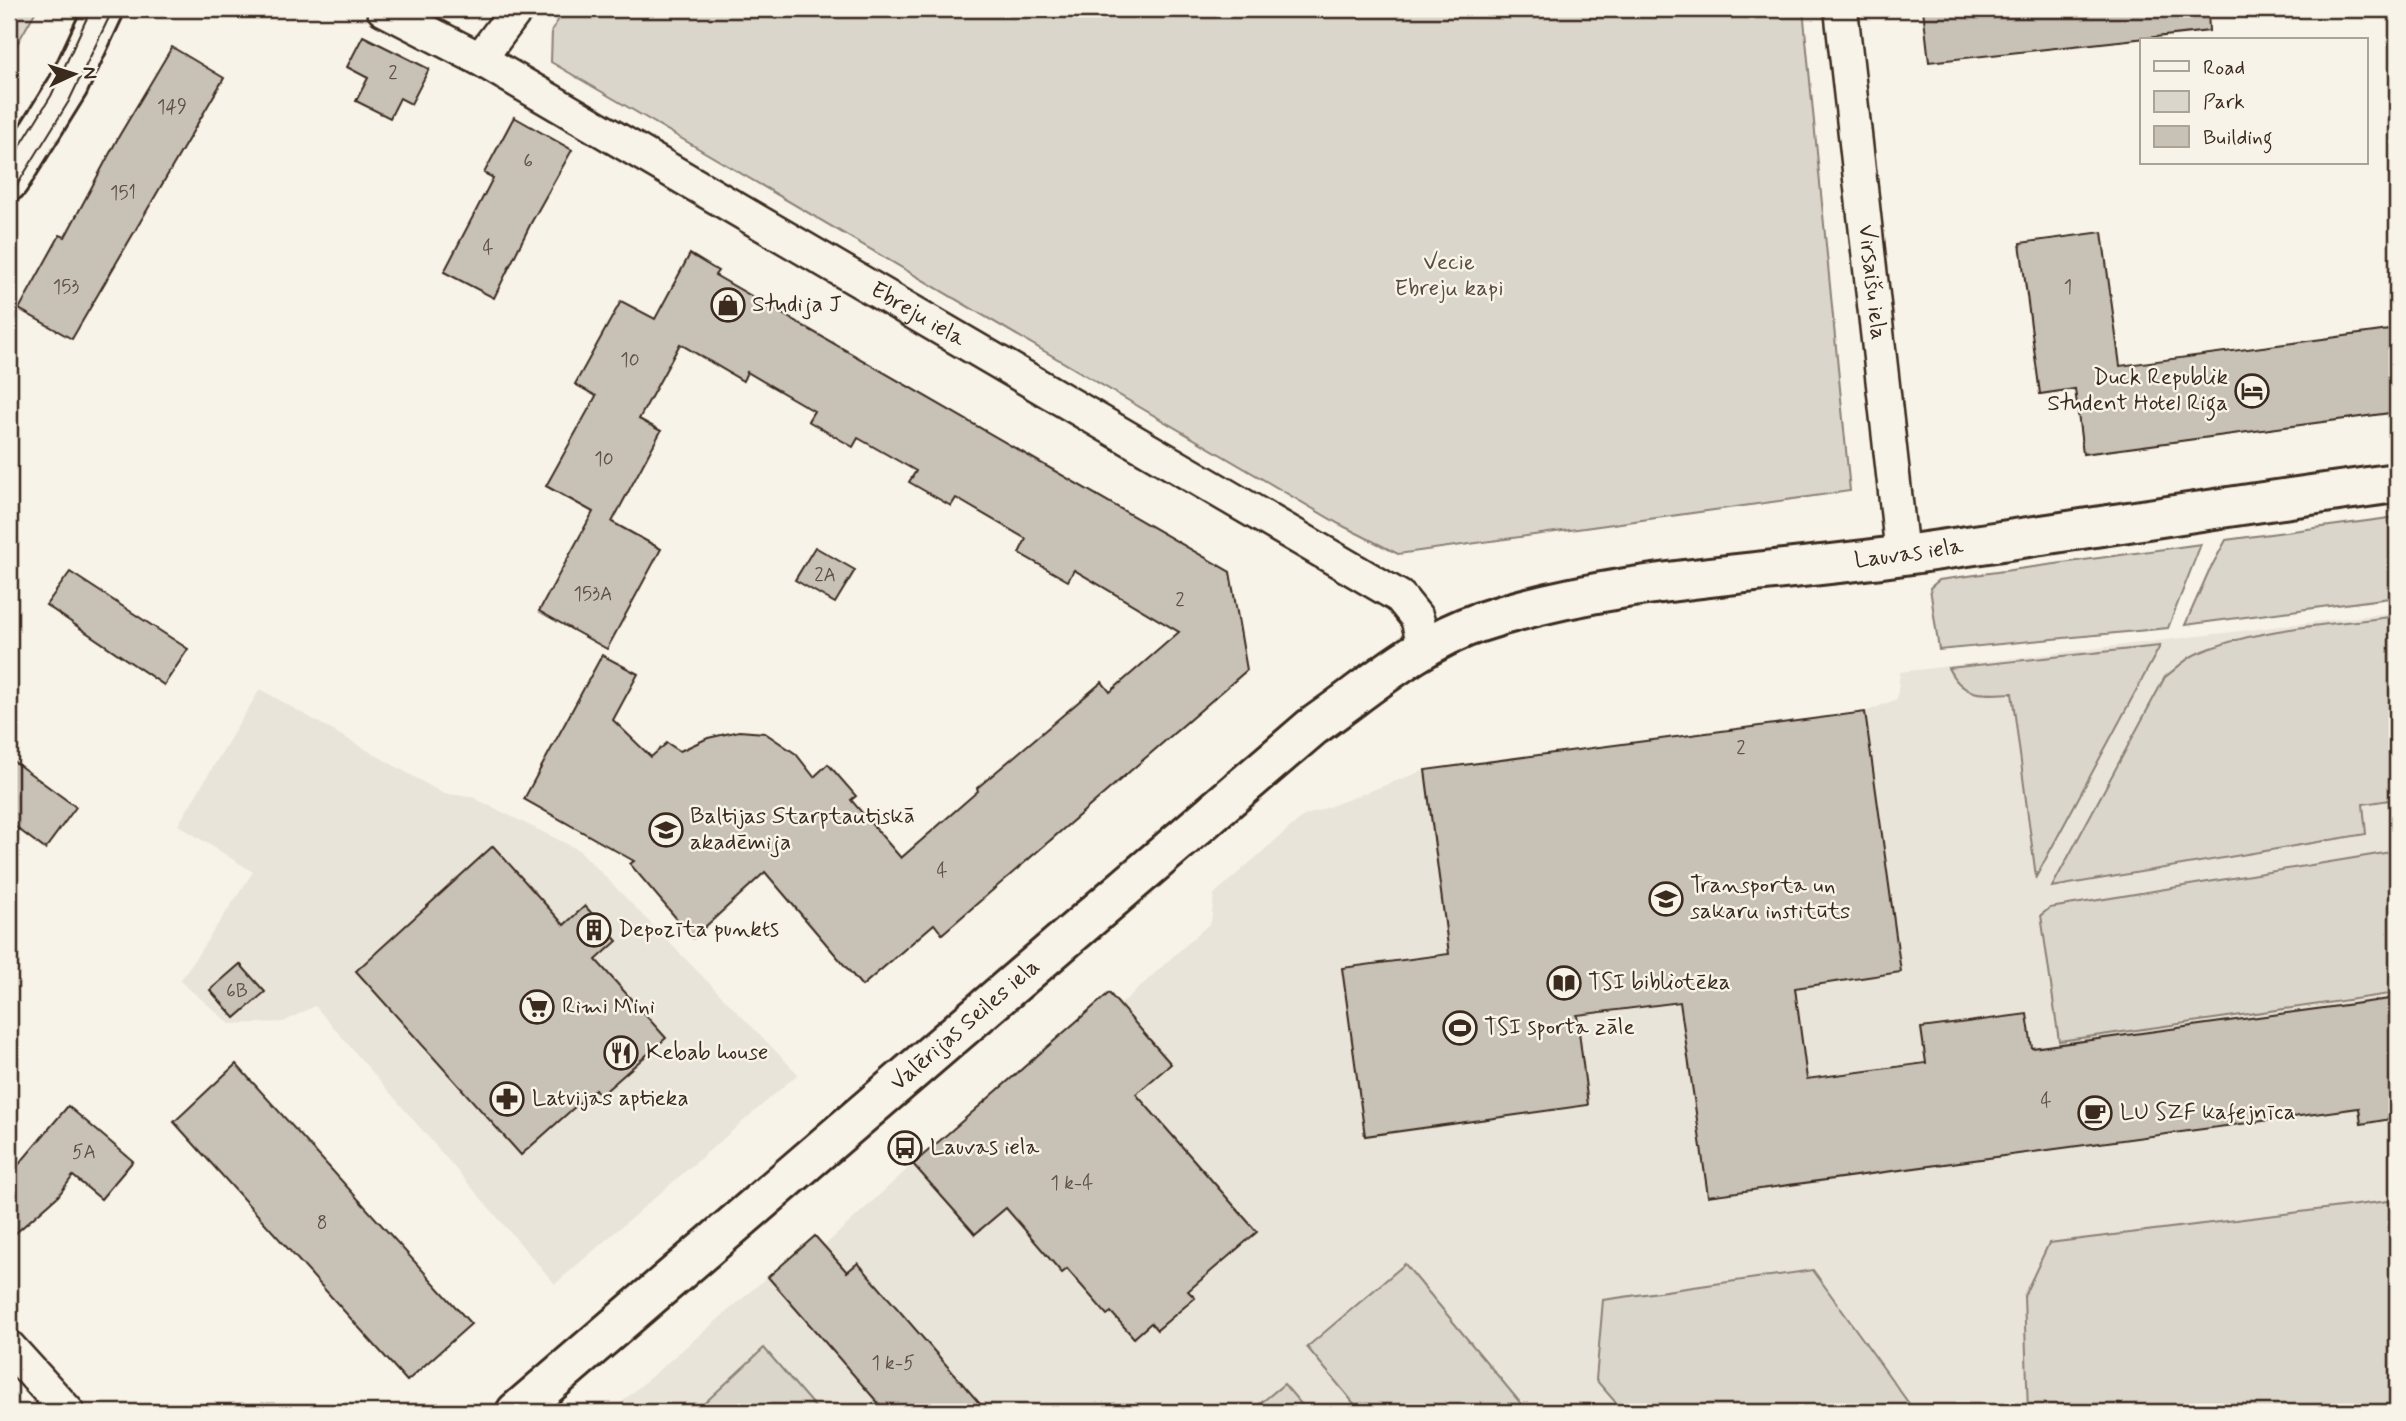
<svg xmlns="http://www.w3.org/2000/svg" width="2406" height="1421" viewBox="0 0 2406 1421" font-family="Mynerve,sans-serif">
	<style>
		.built { fill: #e9e4d9 }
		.green { fill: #dbd6cb; stroke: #8b8074; stroke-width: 2 }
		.building { fill: #c8c1b6; stroke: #3b2a1e; stroke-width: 2 }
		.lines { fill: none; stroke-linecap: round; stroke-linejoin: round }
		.street-casing { stroke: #3b2a1e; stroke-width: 37 }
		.secondary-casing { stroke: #3b2a1e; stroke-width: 44 }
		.street { stroke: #f7f3e8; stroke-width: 32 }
		.secondary { stroke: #f7f3e8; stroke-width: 38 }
		.tram { stroke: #3b2a1e; stroke-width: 2 }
		.labels { text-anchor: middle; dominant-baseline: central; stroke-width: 5; stroke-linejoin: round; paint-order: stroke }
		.number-label { font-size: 19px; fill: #5e5044 }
		.park-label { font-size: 23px; fill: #5b4c41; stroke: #f7f3e8 }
		.street-label { font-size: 23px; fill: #3b2a1e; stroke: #f7f3e8 }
		.poi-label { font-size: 23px; fill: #3b2a1e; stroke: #f7f3e8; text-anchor: start }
	</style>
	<rect width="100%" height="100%" fill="#f7f3e8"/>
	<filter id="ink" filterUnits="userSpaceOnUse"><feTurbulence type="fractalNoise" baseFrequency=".0143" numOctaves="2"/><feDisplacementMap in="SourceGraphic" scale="14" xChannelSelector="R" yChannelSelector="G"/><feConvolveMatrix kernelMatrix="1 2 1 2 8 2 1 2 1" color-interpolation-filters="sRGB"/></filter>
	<g filter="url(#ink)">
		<g class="built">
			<path d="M2397 612V1412H610L815 1236 824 1246 913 1164 1109 993 1121 1004 1211 922 1214 894 1302 817 1425 770 1865 712 1897 699 1900 672Z"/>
			<path d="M260 689 444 794 470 796 579 850 798 1074 555 1284 315 1006 283 1022 230 1024 180 981 253 872 178 825Z"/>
		</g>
		<g class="green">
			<path d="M9 9H37L9 58Z"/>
			<path d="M565 9H1803L1850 491 1398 554 1339 524 551 62 552 30Z"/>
			<path d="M2397 517V597L2185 625 2208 573 2226 540Z"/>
			<path d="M2201 544 2168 628 1939 650 1930 588 1939 580Z"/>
			<path d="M2397 616V799L2363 804 2366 834 2052 887 2165 677C2175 670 2185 659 2196 654 2257 627 2332 625 2397 616Z"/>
			<path d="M2160 646 2036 877 2012 693C1983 694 1964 699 1948 668Z"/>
			<path d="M2397 851V993L2059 1041 2041 915 2050 908Z"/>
			<path d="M2397 1200V1412H2028L2024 1296 2049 1243Z"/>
			<path d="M1405 1264 1528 1412H1361L1307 1347Z"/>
			<path d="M1813 1270 1915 1412H1624L1596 1380 1603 1300Z"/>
			<path d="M764 1348 819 1412H695Z"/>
			<path d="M1284 1384 1308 1412H1250Z"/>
		</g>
		<g class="building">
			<path d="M1923 9H2208L2209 31 1929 62Z"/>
			<path d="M363 36 429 69 411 104 400 98 390 118 356 101 368 78 347 67Z"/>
			<path d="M172 47 224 78 72 339 19 309 60 235 65 237 119 136Z"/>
			<path d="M514 117 572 150 531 223 494 298 444 272 493 178 484 173Z"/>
			<path d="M2102 232 2120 366 2397 329V412L2083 454 2075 389 2040 394 2020 243Z"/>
			<path d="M690 254 718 271 715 275 1230 572 1247 670 942 934 934 924 862 986 765 872 693 938 630 864 634 861 524 799 602 655 638 674 613 720 651 757 667 743 680 751 708 738 739 731 765 733 796 754 814 777 828 764 856 796 851 800 901 858 978 791 977 788 1102 682 1110 692 1179 632 1074 570 1068 581 1019 553 1026 539 956 498 951 506 909 482 916 471 858 438 853 447 808 421 814 411 747 372 743 381 680 344 639 419 661 431 612 522 661 549 607 649 539 611 593 512 546 486 596 396 575 384 621 301 655 319Z"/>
			<path d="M815 547 855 570 835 603 795 580Z"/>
			<path d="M70 572 188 649 164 685 46 605Z"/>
			<path d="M1865 712 1901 972 1795 988 1807 1079 1926 1063 1921 1028 2027 1014 2032 1048 2397 998V1118L2361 1124 2359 1108 1708 1196 1680 1002 1577 1015 1588 1105 1365 1136 1342 968 1449 954 1425 770Z"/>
			<path d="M9 758 76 807 45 849 9 822Z"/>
			<path d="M493 846 564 925 585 906 617 941 596 960 666 1038 600 1096 595 1089 521 1155 356 971Z"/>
			<path d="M240 964 265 992 235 1018 210 990Z"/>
			<path d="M1109 993 1171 1064 1136 1094 1257 1232 1188 1291 1195 1298 1157 1330 1151 1323 1134 1338 1111 1312 1107 1315 1067 1269 1062 1273 1006 1208 975 1234 913 1164Z"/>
			<path d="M236 1064 471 1324 407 1381 174 1122Z"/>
			<path d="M68 1106 133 1161 101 1199 73 1176 58 1196 9 1239V1176Z"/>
			<path d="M815 1236 847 1272 858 1263 987 1412H886L768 1277Z"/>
		</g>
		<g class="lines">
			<defs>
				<g id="street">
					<path id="s1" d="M383 9 480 59 1400 597 1417 618 1425 649"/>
					<path id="s2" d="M1841 9 1902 555"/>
					<path d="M480 59 517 9"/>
					<path d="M9 1347 68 1412"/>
				</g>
				<g id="secondary">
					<path d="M9 181 68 86 104 9"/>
					<path id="s3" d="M516 1412 1312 727C1364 691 1418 642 1480 622 1617 577 1762 575 1904 555 2069 532 2232 505 2397 483"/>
				</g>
			</defs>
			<use href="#street" class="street-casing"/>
			<use href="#secondary" class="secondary-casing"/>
			<use href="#street" class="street"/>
			<use href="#secondary" class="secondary"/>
			<g class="tram">
				<path d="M9 164 51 96 91 9"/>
				<path d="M9 198 69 101 113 9"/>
			</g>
		</g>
	</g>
	<defs>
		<symbol id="shop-ring" viewBox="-11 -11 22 22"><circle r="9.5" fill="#f7f3e8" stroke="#3b2a1e" stroke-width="1.5"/><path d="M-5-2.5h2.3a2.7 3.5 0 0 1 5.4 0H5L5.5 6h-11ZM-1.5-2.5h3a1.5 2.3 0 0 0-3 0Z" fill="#3b2a1e"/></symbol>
		<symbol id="hotel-ring" viewBox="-11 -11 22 22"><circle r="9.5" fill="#f7f3e8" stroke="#3b2a1e" stroke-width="1.5"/><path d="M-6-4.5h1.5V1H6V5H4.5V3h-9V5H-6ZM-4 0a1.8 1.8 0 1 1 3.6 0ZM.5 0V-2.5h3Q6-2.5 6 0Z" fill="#3b2a1e"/></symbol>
		<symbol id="university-ring" viewBox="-11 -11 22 22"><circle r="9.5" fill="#f7f3e8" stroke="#3b2a1e" stroke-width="1.5"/><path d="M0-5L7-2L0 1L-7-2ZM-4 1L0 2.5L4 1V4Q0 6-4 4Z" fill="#3b2a1e"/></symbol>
		<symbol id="building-ring" viewBox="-11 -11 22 22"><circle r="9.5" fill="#f7f3e8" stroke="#3b2a1e" stroke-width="1.5"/><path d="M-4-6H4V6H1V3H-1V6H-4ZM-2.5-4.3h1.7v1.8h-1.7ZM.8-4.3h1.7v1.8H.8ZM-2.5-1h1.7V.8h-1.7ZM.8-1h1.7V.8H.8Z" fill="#3b2a1e"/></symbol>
		<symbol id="library-ring" viewBox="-11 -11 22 22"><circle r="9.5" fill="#f7f3e8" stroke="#3b2a1e" stroke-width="1.5"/><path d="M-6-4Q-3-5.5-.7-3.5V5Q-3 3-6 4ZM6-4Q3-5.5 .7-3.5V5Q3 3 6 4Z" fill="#3b2a1e"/></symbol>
		<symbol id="supermarket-ring" viewBox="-11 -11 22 22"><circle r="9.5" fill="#f7f3e8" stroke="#3b2a1e" stroke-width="1.5"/><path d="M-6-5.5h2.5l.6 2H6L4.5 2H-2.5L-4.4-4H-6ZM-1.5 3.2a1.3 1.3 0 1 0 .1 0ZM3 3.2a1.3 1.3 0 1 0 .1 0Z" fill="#3b2a1e"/></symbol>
		<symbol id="stadium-ring" viewBox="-11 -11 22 22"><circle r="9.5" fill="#f7f3e8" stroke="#3b2a1e" stroke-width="1.5"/><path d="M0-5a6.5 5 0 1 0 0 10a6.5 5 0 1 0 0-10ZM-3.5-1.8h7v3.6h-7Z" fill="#3b2a1e"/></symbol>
		<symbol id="restaurant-ring" viewBox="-11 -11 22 22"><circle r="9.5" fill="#f7f3e8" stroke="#3b2a1e" stroke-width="1.5"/><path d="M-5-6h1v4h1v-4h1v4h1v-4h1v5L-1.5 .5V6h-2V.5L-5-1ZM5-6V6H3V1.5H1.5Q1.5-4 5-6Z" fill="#3b2a1e"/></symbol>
		<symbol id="pharmacy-ring" viewBox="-11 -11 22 22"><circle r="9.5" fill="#f7f3e8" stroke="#3b2a1e" stroke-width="1.5"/><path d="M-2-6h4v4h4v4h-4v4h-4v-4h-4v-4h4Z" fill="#3b2a1e"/></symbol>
		<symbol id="cafe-ring" viewBox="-11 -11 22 22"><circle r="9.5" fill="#f7f3e8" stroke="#3b2a1e" stroke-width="1.5"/><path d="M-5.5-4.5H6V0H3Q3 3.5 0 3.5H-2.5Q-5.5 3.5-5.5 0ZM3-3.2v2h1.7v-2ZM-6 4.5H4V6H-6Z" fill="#3b2a1e"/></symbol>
		<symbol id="bus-ring" viewBox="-11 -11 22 22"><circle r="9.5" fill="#f7f3e8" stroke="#3b2a1e" stroke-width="1.5"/><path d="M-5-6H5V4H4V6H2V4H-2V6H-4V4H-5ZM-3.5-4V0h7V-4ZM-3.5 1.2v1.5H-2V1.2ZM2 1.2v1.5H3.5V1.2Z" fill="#3b2a1e"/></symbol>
	</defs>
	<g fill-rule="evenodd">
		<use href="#shop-ring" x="709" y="286" width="38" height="38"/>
		<use href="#hotel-ring" x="2233" y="372" width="38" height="38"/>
		<use href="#university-ring" x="647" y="811" width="38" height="38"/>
		<use href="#university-ring" x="1647" y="880" width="38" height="38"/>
		<use href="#building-ring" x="575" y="911" width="38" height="38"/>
		<use href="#library-ring" x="1545" y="964" width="38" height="38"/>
		<use href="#supermarket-ring" x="518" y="988" width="38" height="38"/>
		<use href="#stadium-ring" x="1441" y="1009" width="38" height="38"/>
		<use href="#restaurant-ring" x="602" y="1034" width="38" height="38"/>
		<use href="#pharmacy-ring" x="488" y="1080" width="38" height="38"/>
		<use href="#cafe-ring" x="2076" y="1094" width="38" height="38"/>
		<use href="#bus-ring" x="886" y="1129" width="38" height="38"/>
	</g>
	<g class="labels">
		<g class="number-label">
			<text x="393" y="73">2</text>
			<text x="172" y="107">149</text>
			<text x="528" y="161">6</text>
			<text x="123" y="193">151</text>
			<text x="488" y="248">4</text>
			<text x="66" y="287">153</text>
			<text x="2068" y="287">1</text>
			<text x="630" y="360">10</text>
			<text x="604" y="459">10</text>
			<text x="825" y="575">2A</text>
			<text x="593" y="594">153A</text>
			<text x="1180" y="600">2</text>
			<text x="1741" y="748">2</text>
			<text x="942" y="871">4</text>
			<text x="237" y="991">6B</text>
			<text x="2046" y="1101">4</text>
			<text x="84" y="1152">5A</text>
			<text x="1072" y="1183">1 k-4</text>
			<text x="322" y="1223">8</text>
			<text x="893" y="1363">1 k-5</text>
		</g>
		<g class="park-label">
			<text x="1449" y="263">Vecie<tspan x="1449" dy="26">Ebreju kapi</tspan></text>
		</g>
		<g class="street-label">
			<text stroke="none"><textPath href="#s2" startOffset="275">Virsaišu iela</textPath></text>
			<text stroke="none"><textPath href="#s1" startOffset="616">Ebreju iela</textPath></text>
			<text stroke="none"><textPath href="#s3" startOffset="1684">Lauvas iela</textPath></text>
			<text stroke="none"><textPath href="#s3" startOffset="593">Valērijas Seiles iela</textPath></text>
		</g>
		<g class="poi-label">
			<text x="752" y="305">Studija J</text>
			<text x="2228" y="378" text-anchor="end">Duck Republik<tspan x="2228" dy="26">Student Hotel Riga</tspan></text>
			<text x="690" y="817">Baltijas Starptautiskā<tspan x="690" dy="26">akadēmija</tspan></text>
			<text x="1690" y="886">Transporta un<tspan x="1690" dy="26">sakaru institūts</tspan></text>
			<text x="618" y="930">Depozīta punkts</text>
			<text x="1588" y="983">TSI bibliotēka</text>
			<text x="562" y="1007">Rimi Mini</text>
			<text x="1484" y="1028">TSI sporta zāle</text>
			<text x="646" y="1053">Kebab house</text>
			<text x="532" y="1099">Latvijas aptieka</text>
			<text x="2120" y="1113">LU SZF kafejnīca</text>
			<text x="930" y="1148">Lauvas iela</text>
		</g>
	</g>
	<rect width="2406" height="1421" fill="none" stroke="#f7f3e8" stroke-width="35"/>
	<rect x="18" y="18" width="2371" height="1386" fill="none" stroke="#3b2a1e" stroke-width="2.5" filter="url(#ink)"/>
	<rect x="2140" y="38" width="228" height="126" fill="#f7f3e8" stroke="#aca397" stroke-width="2"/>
	<rect x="2154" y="61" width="35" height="10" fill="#f7f3e8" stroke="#aca397" stroke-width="2"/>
	<text x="2203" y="74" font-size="21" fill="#3b2a1e">Road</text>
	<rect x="2154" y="91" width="35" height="21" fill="#dbd6cb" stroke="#aca397" stroke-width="2"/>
	<text x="2203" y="108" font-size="21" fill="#3b2a1e">Park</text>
	<rect x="2154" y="126" width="35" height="21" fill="#c8c1b6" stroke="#aca397" stroke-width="2"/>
	<text x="2203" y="144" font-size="21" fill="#3b2a1e">Building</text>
	<g transform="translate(74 74) rotate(86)" stroke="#f7f3e8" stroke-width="5" paint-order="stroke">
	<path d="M0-5L12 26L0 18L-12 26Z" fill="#3b2a1e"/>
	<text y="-10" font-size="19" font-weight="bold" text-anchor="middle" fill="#3b2a1e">N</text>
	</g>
</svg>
